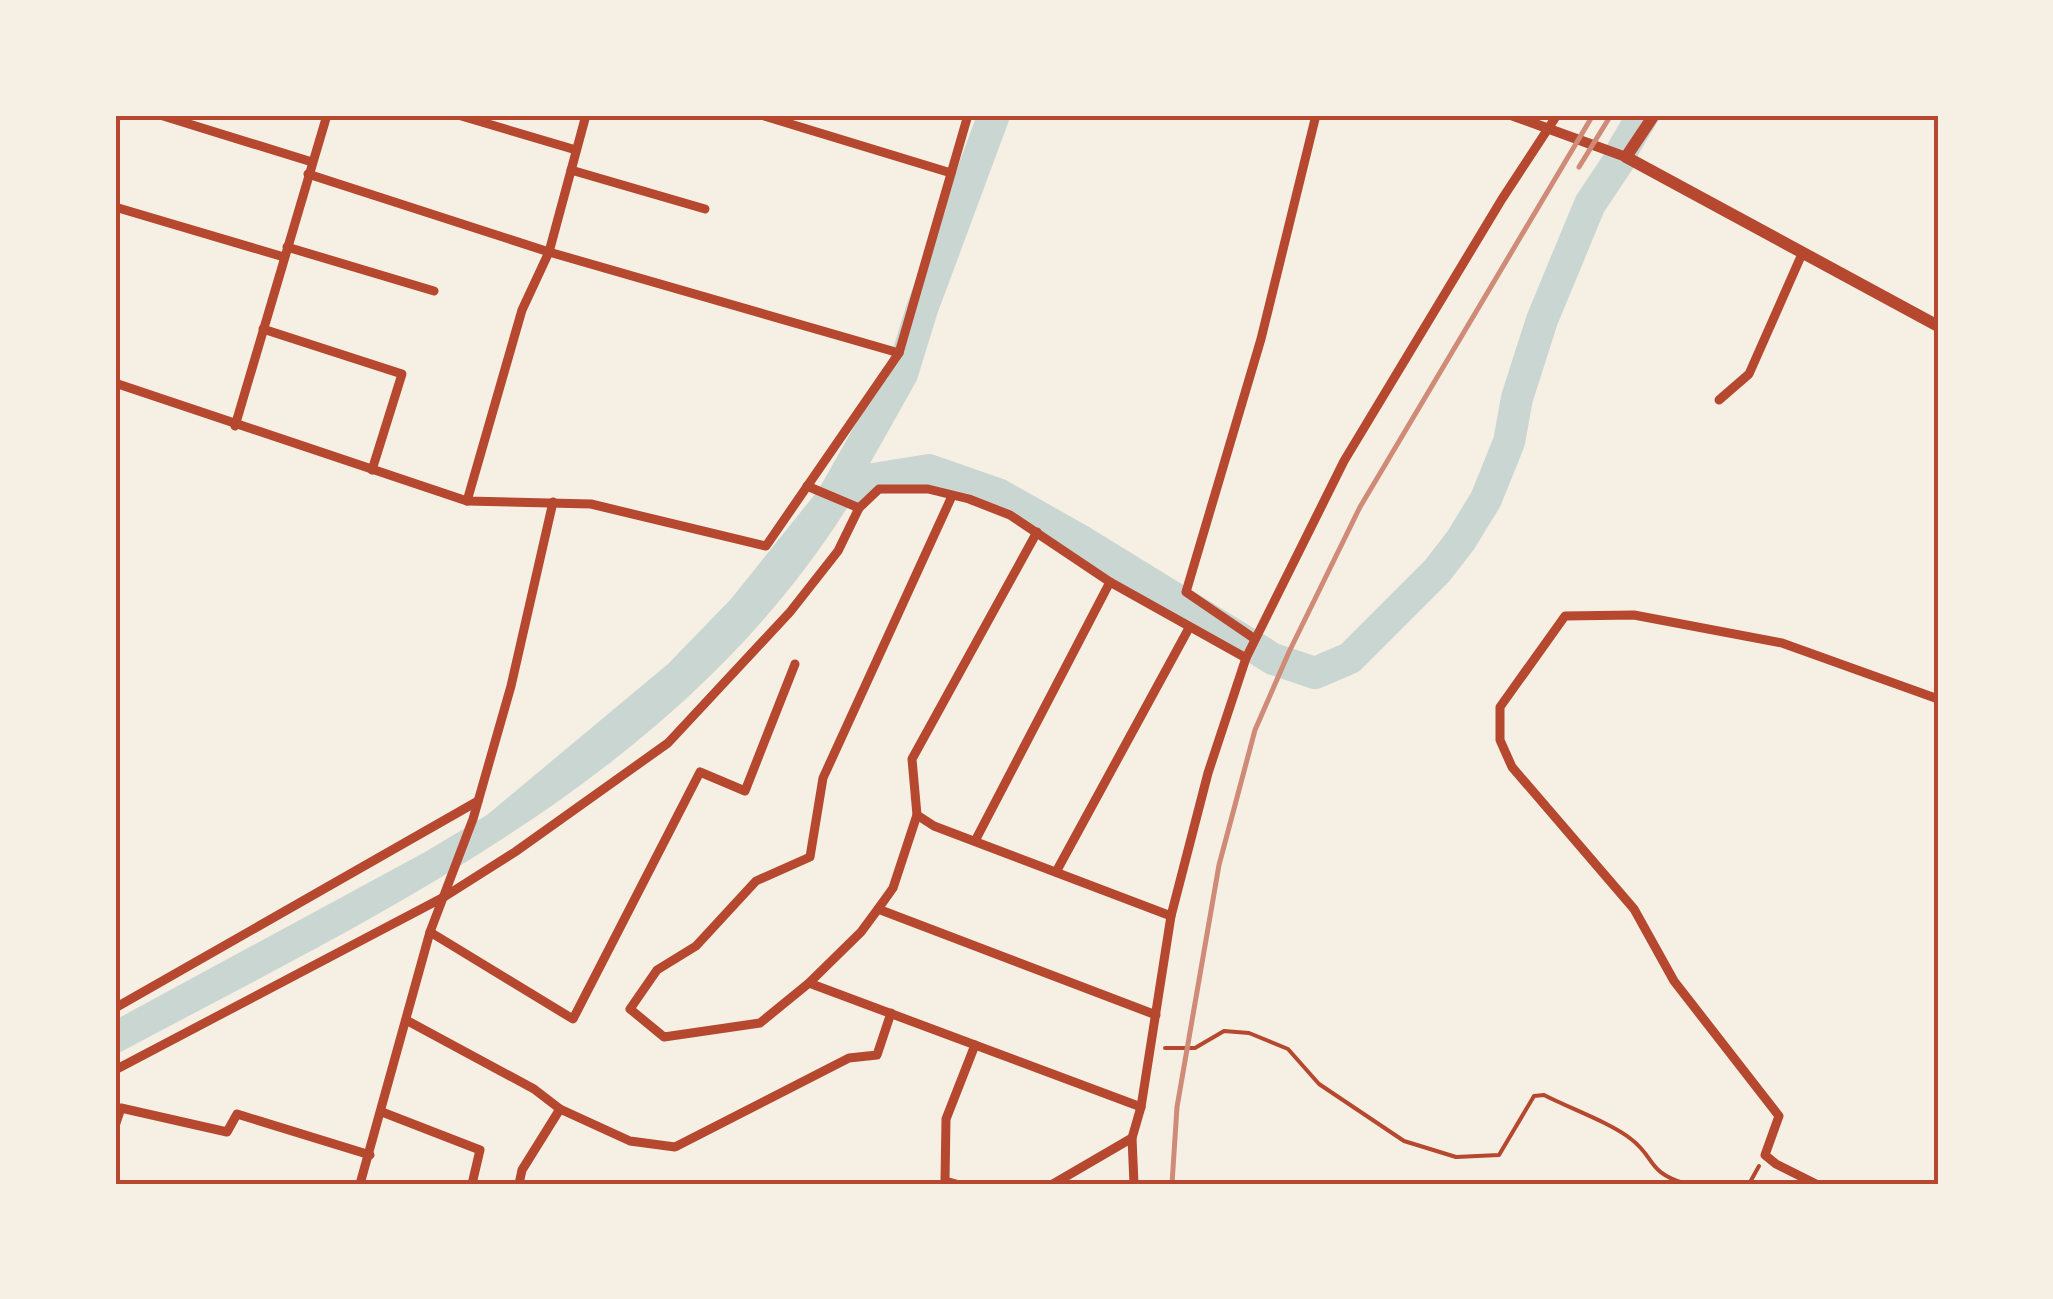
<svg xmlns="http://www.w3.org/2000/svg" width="2053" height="1299" viewBox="0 0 2053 1299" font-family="Poppins,sans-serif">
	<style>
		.water { fill: #c9d6d2 }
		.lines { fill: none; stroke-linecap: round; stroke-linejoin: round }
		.river { stroke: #c9d6d2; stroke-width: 32 }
		.path { stroke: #b5482f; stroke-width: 4 }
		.minor { stroke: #b5482f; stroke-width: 9 }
		.tertiary { stroke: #b5482f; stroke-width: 10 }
		.secondary { stroke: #b5482f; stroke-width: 12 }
		.rail { stroke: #cf8b77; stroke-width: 5 }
		.neatline { fill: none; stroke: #b5482f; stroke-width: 4 }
	</style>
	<rect width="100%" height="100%" fill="#f6efe4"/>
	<path class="water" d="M835 480 851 485 855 495C686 773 392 907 115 1055V1020L425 852 487 815 668 664 731 599 824 483Z"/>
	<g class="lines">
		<g class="river">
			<path d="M835 497 867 480 929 470 998 494 1083 542 1273 659 1315 673 1350 658 1437 571 1461 540 1486 499 1509 442 1517 398 1542 320 1590 204 1622 156 1623 149 1643 115"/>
			<path d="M821 518 902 374 922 309 994 115"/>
		</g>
		<g class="path">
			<path d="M1165 1048H1195L1224 1031 1249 1033 1288 1049 1319 1084 1404 1141 1456 1157 1499 1155 1534 1096 1544 1095C1569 1108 1611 1123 1631 1139 1656 1158 1646 1172 1686 1184"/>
			<path d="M1749 1184 1759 1166"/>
		</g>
		<g class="minor">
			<path d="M160 115 312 162"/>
			<path d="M458 115 576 150"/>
			<path d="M761 115 951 173"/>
			<path d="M571 170 705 209"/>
			<path d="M308 174 549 252 899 353"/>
			<path d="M115 207 284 257"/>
			<path d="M287 247 434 291"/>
			<path d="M263 329 402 374 372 470"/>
			<path d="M115 383 467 501 591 504 766 546 899 353 968 115"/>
			<path d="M1719 400 1749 374 1802 254"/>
			<path d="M235 426 327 115"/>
			<path d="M807 486 859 508"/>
			<path d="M952 496 823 778 810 857 756 881 696 946 657 970 630 1009 664 1037 760 1023 809 983 861 932 878 909 893 888 917 815 912 759 1037 532"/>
			<path d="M467 501 522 310 549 252 586 115"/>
			<path d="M1255 639 1186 592 1261 339 1316 115"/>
			<path d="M917 815 934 826 1171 916"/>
			<path d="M975 841 1110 582"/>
			<path d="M1056 872 1189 628"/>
			<path d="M878 909 1156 1015"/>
			<path d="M430 932 573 1019 700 772 745 791 795 664"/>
			<path d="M809 983 1141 1107"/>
			<path d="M115 1008 478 801"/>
			<path d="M406 1020 534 1089 560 1109 522 1170 519 1184"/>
			<path d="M115 1070 444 897 515 852 668 743 790 612 838 551 859 508 879 489H928L969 499 1010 515 1110 582 1246 658"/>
			<path d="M560 1109 630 1141 675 1147 849 1058 877 1055 891 1013"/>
			<path d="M382 1112 480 1150 472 1184"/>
			<path d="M115 1126 121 1108 227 1132 237 1114 370 1155"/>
			<path d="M360 1184 430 932 473 819 511 686 553 502"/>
			<path d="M956 1184 945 1181 946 1119 975 1045"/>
			<path d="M1053 1184 1132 1138"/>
			<path d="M1134 1184 1132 1138 1141 1107 1171 916 1208 773 1246 658 1344 461 1502 199 1557 115"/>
			<path d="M1816 1184 1776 1164 1765 1155 1779 1116 1674 981 1634 909 1512 767 1500 740V707L1565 616 1634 615 1782 643 1938 699"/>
		</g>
		<path class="tertiary" d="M1511 115 1626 157"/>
		<path class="secondary" d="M1654 115 1626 157 1938 326"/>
		<g class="rail">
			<path d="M1579 167 1611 115"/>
			<path d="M1172 1184 1177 1107 1219 865 1255 730 1289 652 1360 507 1593 115"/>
		</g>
	</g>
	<rect width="2053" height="1299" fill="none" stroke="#f6efe4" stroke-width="235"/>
	<rect x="118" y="118" width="1818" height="1064" class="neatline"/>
</svg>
